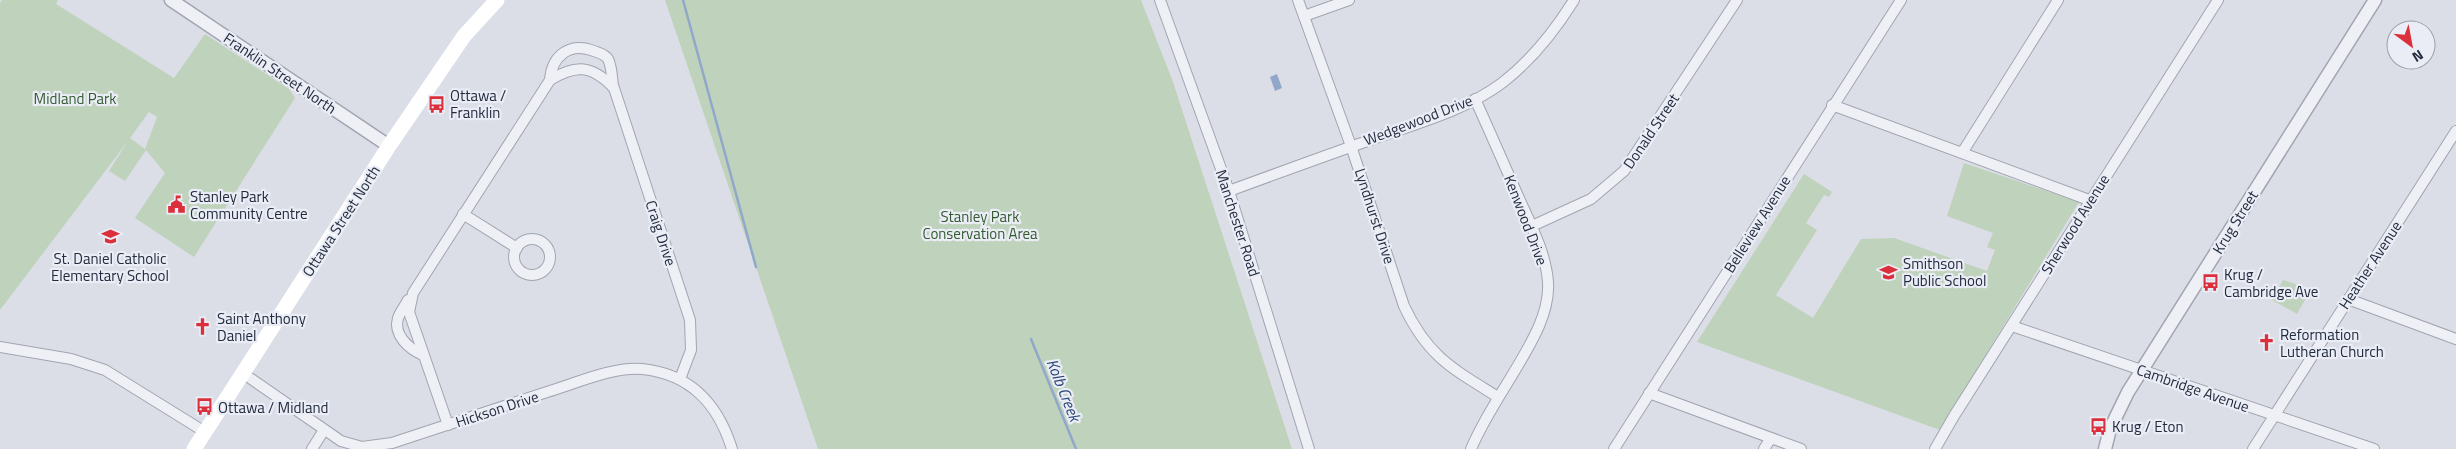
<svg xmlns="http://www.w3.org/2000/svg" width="2456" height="449" viewBox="0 0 2456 449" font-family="'Titillium Web',sans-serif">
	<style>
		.green { fill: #bfd2bb; fill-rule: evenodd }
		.water { fill: #91a8cb }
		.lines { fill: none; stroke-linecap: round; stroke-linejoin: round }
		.stream { stroke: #91a8cb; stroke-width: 2.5 }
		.minor-casing { stroke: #a0a5b1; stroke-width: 12 }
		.tertiary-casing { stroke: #a0a5b1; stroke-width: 15 }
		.minor { stroke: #eef0f5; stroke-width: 10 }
		.tertiary { stroke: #eef0f5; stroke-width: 12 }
		.secondary { stroke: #fff; stroke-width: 15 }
		.labels { text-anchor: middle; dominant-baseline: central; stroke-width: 4.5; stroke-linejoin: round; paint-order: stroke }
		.street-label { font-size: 15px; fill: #232b3e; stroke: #eaedf5 }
		.poi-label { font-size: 15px; fill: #232b3e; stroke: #eaedf5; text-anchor: start }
		.park-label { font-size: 15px; fill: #345b2f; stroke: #eaedf5 }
		.water-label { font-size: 16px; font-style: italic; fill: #2a4576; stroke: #eaedf5 }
	</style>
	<rect width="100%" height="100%" fill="#dbdee7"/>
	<g class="green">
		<path d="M2 0H58L56 4 174 78 205 34 289 89 295 98 194 257 135 218 165 173 146 150 125 181 109 171 128 141 0 310V3ZM149 112 157 117 145 149 130 138Z"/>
		<path d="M665 0H1141L1173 82 1292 449H818Z"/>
		<path d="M1964 163 2079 202 1940 430 1697 342 1804 174 1832 192 1829 197 1824 195 1806 223 1817 230 1776 295 1813 318 1861 239 1894 238 1987 271 1995 250 1987 247 1993 233 1947 216Z"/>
		<path d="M2283 280 2311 289 2297 314 2272 300Z"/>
	</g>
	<path class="water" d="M1277 74 1282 88 1275 91 1270 77Z"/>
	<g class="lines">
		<g class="stream">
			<path d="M683 0 756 267"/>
			<path d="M1031 339 1076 449"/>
		</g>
		<defs>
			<g id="minor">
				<path d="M1160 0 1229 191 1309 449"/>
				<path d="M1298 0 1351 146 1404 306C1428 357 1453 369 1498 397"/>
				<path d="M1304 16 1349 0"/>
				<path d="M550 80C552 55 570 42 594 51 599 53 605 54 608 59 612 67 612 78 613 87"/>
				<path d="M1832 105 2089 200"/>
				<path d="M1962 153 2058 0"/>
				<path d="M1229 191C1278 173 1327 155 1376 138 1418 123 1466 110 1502 83 1532 60 1554 32 1574 0"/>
				<path d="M463 214 517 248"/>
				<path d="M1532 226 1591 199 1624 171 1737 0"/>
				<circle cx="532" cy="257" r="18"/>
				<path d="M2348 299 2456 339"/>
				<path d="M408 300C405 306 400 312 398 318 393 335 409 349 423 355"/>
				<path d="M2012 326 2374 449"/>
				<path d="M0 347 71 359 105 370 205 432"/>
				<path d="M244 374 341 441 362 447 392 443C444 426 495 409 547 392 574 384 614 366 642 369 691 374 718 404 732 449"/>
				<path d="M1649 393 1801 449"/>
				<path d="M448 425 409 312 413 293 550 80C576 64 592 65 614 88L690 320 691 350 680 379"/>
				<path d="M312 449 324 430"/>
				<path d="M1471 449C1489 406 1520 369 1539 326 1545 312 1549 297 1548 282 1546 253 1530 223 1518 196 1504 164 1490 132 1475 99"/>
				<path d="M1614 449 1901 0"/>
				<path d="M1764 449 1771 438"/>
				<path d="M1935 449 1954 416 2218 0"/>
				<path d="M2253 449 2456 131"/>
			</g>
			<g id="tertiary">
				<path d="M171 0 389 146"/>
				<path d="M2105 449 2110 429 2128 392 2375 0"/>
			</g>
		</defs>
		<use href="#minor" class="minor-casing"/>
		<use href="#tertiary" class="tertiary-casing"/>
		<use href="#minor" class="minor"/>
		<use href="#tertiary" class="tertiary"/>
		<path class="secondary" d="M194 449 389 146 464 36 497 0"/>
	</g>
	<defs>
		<symbol id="bus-bare" viewBox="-9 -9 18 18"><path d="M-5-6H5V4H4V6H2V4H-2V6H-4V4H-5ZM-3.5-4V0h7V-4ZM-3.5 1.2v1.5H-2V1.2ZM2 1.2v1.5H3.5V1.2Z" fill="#db303b" stroke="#eaedf5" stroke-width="2.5" paint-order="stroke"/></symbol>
		<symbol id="civic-bare" viewBox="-9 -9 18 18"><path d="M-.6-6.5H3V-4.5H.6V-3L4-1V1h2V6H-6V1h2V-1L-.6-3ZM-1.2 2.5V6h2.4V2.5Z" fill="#db303b" stroke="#eaedf5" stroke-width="2.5" paint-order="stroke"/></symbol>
		<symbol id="school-bare" viewBox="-9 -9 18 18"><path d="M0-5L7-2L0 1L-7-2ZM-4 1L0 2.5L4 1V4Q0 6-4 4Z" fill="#db303b" stroke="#eaedf5" stroke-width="2.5" paint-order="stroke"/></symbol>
		<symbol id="church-bare" viewBox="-9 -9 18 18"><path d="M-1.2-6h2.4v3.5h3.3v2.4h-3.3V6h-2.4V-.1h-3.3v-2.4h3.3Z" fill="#db303b" stroke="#eaedf5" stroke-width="2.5" paint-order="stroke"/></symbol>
	</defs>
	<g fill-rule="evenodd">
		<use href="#bus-bare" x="424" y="92" width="25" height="25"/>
		<use href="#civic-bare" x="164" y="192" width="25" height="25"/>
		<use href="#school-bare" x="98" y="224" width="25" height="25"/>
		<use href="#school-bare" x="1876" y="260" width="25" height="25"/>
		<use href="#bus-bare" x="2198" y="270" width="25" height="25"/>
		<use href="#church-bare" x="190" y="314" width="25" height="25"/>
		<use href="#church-bare" x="2254" y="330" width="25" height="25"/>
		<use href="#bus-bare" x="192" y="394" width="25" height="25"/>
		<use href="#bus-bare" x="2086" y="414" width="25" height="25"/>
	</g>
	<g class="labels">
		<g class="street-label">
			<text transform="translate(280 73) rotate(34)">Franklin Street North</text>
			<text transform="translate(1418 120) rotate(-21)">Wedgewood Drive</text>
			<text transform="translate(1651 131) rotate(-56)">Donald Street</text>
			<text transform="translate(1375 216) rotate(72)">Lyndhurst Drive</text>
			<text transform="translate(1526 220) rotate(69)">Kenwood Drive</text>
			<text transform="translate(341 221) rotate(-57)">Ottawa Street North</text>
			<text transform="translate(2235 222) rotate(-58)">Krug Street</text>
			<text transform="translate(1238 223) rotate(72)">Manchester Road</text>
			<text transform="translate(1757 224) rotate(-58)">Belleview Avenue</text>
			<text transform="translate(2075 224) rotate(-58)">Sherwood Avenue</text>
			<text transform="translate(661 233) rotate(72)">Craig Drive</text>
			<text transform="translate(2370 265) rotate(-57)">Heather Avenue</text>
			<text transform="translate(2193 388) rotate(19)">Cambridge Avenue</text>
			<text transform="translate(497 409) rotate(-18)">Hickson Drive</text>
		</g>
		<g class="poi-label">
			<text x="450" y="95">Ottawa /<tspan x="450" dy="17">Franklin</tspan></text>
			<text x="190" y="196">Stanley Park<tspan x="190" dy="17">Community Centre</tspan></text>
			<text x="110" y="258" text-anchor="middle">St. Daniel Catholic<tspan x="110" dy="17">Elementary School</tspan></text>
			<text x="1903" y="263">Smithson<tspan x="1903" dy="17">Public School</tspan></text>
			<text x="2224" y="274">Krug /<tspan x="2224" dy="17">Cambridge Ave</tspan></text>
			<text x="217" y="318">Saint Anthony<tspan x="217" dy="17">Daniel</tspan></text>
			<text x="2280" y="334">Reformation<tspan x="2280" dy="17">Lutheran Church</tspan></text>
			<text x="218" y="407">Ottawa / Midland</text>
			<text x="2112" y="426">Krug / Eton</text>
		</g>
		<g class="park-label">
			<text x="75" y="98">Midland Park</text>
			<text x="980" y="216">Stanley Park<tspan x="980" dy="17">Conservation Area</tspan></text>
		</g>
		<g class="water-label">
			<text transform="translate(1064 390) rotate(68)">Kolb Creek</text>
		</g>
	</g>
	<g transform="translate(2411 45) rotate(148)"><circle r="24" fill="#eaedf5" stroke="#9a9fac"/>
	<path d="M0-4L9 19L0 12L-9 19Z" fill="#db303b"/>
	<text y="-8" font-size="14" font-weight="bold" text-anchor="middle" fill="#232b3e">N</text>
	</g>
</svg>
